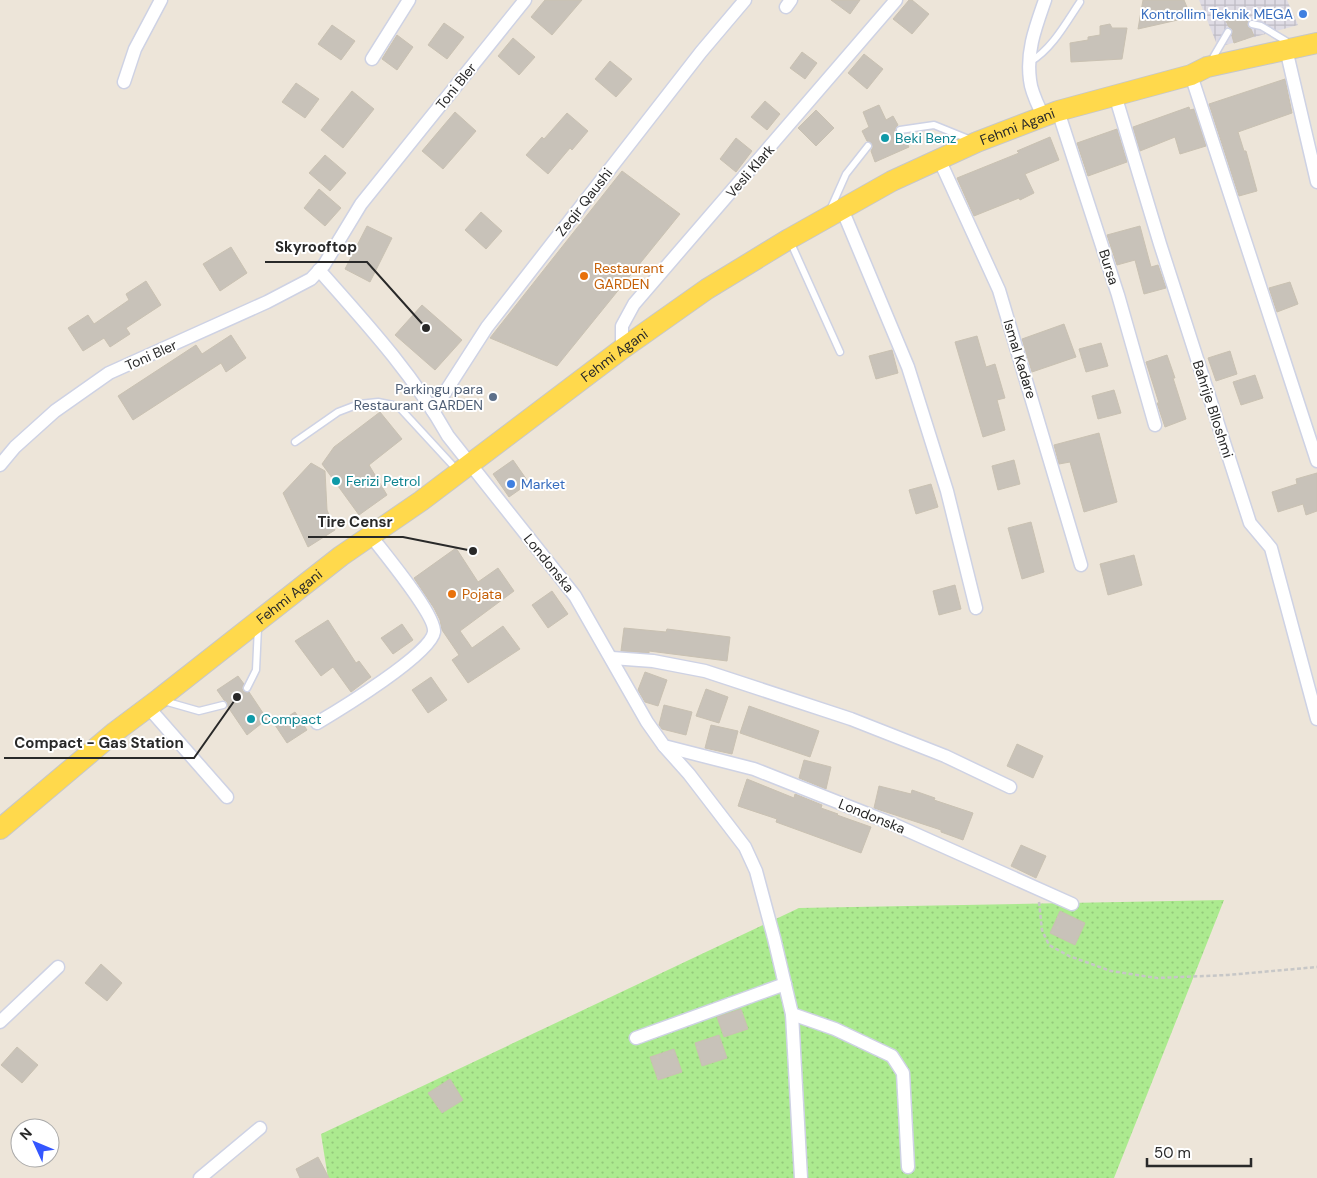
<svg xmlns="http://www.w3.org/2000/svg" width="1317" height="1178" viewBox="0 0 1317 1178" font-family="'DM Sans',sans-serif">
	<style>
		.industrial { fill: url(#industrial-grid) }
		.grass { fill: url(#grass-dots) }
		.building { fill: #c8c2b9; stroke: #c9c1b2 }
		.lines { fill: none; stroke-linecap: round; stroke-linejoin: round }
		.lane-casing { stroke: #ced2e4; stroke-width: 9 }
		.street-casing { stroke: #ced2e4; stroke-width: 15 }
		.primary-casing { stroke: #c7c7c7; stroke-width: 22 }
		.path { stroke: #c7c7c7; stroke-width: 2.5; stroke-dasharray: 4 2.5; stroke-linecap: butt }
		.lane { stroke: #fff; stroke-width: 6 }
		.street { stroke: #fff; stroke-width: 12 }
		.primary { stroke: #ffd94c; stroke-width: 20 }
		.shop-dot { fill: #3f7fe0; stroke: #fff; stroke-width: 2 }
		.culture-dot { fill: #0f9aa8; stroke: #fff; stroke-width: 2 }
		.food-dot { fill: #e8710a; stroke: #fff; stroke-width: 2 }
		.service-dot { fill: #5c6f8a; stroke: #fff; stroke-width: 2 }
		.labels { text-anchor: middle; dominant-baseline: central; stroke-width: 4; stroke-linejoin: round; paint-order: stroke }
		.shop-label { font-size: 14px; fill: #366cbe; stroke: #fff; text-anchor: end }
		.street-label { font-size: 14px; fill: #292929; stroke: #fff }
		.culture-label { font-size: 14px; fill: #0d838f; stroke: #fff; text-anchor: start }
		.food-label { font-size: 14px; fill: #c56008; stroke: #fff; text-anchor: start }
		.service-label { font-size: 14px; fill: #4e5e75; stroke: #fff; text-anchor: end }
		.leader { fill: none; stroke: #292929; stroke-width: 2 }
		.callout-dot { fill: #292929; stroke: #fff; stroke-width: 2 }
		.callout-label { font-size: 15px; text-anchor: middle; font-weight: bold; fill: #292929; stroke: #fff; stroke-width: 4; stroke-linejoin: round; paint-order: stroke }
	</style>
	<defs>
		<pattern id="industrial-grid" width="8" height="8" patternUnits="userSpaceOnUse" patternTransform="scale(1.25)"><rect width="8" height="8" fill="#dedbe4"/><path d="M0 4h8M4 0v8" fill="none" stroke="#bebcc4"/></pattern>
		<pattern id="grass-dots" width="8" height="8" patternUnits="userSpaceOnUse" patternTransform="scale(1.25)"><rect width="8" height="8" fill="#acea8f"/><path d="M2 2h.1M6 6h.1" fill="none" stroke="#94c97b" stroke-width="1.8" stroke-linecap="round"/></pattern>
	</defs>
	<rect width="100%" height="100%" fill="#ede5d9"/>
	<path class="industrial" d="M1199 0H1287L1298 25 1218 47Z"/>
	<path class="grass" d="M1224 900 1114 1178H328L321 1134 799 908Z"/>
	<g class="building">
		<path d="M545 0H582L552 35 531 17Z"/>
		<path d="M831 0H860L850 14Z"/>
		<path d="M909 0H912L929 14 912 34 893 19Z"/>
		<path d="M1143 0H1184L1191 17 1138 29Z"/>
		<path d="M1246 13 1248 21 1247 26 1251 29 1254 36 1234 43 1232 36 1233 30 1229 27 1226 21Z"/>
		<path d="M444 23 464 37 447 59 428 45Z"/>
		<path d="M1110 24 1112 28H1127L1122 59 1071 62 1070 43 1088 40V37L1100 35V26Z"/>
		<path d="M332 25 355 41 341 60 318 44Z"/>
		<path d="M397 35 413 47 397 70 382 59Z"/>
		<path d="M513 38 535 57 519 75 498 56Z"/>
		<path d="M802 52 817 63 805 79 790 68Z"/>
		<path d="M864 54 883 69 867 89 848 73Z"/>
		<path d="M610 61 632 79 616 97 595 79Z"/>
		<path d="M1285 79 1292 113 1238 132 1244 151H1246L1257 191 1239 196 1209 104Z"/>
		<path d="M296 83 319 99 305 118 282 102Z"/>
		<path d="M352 91 374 109 343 148 321 130Z"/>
		<path d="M765 101 780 114 767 130 751 117Z"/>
		<path d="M879 105 886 120 893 116 898 125 895 129 896 133 903 135 909 147 875 162 871 151 873 147 872 144 867 141 862 131 869 127 863 112Z"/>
		<path d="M1189 107 1190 110 1194 109 1206 146 1180 154 1175 137 1140 151 1133 127Z"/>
		<path d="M816 110 834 128 816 146 798 128Z"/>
		<path d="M455 112 476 131 443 169 422 151Z"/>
		<path d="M567 113 588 131 572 150 570 148 548 174 526 155 542 137 544 139Z"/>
		<path d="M1117 129 1127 162 1088 176 1077 143Z"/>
		<path d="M1050 137 1059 160 1025 174 1034 193 1020 200 1019 198 974 216 957 178 1019 153 1017 151Z"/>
		<path d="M736 138 752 151 736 172 720 159Z"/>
		<path d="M325 155 346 173 330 191 309 173Z"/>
		<path d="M622 171 680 214 557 366 490 338Z"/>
		<path d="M319 189 341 208 325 226 304 208Z"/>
		<path d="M481 212 502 231 486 249 465 230Z"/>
		<path d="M367 226 392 238 370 282 345 269Z"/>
		<path d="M1140 226 1151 267 1158 265 1166 288 1144 294 1135 260 1117 265 1107 235Z"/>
		<path d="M231 247 247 273 220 291 203 264Z"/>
		<path d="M146 281 161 305 126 328 130 334 110 347 104 338 83 351 68 328 88 315 94 324 129 300 126 294Z"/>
		<path d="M1290 282 1298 304 1277 312 1269 288Z"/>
		<path d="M422 305 462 340 435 370 395 335Z"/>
		<path d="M1064 324 1076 357 1032 372 1022 339Z"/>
		<path d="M231 335 246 358 226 372 221 363 133 420 118 396 196 345 202 354Z"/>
		<path d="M977 336 986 367 995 364 1005 398 997 400 1005 430 983 437 955 342Z"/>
		<path d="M1101 343 1108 366 1086 372 1079 349Z"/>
		<path d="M892 350 898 373 876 379 869 356Z"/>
		<path d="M1230 351 1237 374 1216 381 1208 358Z"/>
		<path d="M1167 355 1175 378H1173L1186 419 1165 427 1157 403H1159L1146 362Z"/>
		<path d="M1255 375 1263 398 1241 405 1233 382Z"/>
		<path d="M1114 390 1121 413 1098 419 1092 396Z"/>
		<path d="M380 412 402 439 369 465 387 495 359 515 322 464 334 447Z"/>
		<path d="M1099 433 1117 502 1084 512 1070 462 1059 464 1054 445Z"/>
		<path d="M513 460 529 483 509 497 493 474Z"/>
		<path d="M1014 460 1020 484 998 490 992 466Z"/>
		<path d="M311 463 325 471 327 510 335 530 308 547 283 493Z"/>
		<path d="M1317 473V511L1306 515 1303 504 1278 512 1272 492 1297 484 1296 479Z"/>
		<path d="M931 484 938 507 916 514 909 490Z"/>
		<path d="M1031 522 1044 572 1022 579 1008 528Z"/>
		<path d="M456 548 478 582 498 568 514 591 460 631 472 648 503 626 520 649 468 683 452 660 459 655 442 630 440 620 434 608 414 578Z"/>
		<path d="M1134 555 1142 585 1108 595 1100 564Z"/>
		<path d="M955 585 961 609 939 615 933 591Z"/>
		<path d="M552 591 568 614 548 628 532 605Z"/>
		<path d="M328 620 356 663 359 661 371 677 351 692 333 667 321 676 295 641Z"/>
		<path d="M402 624 413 640 393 654 381 638Z"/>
		<path d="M624 628 666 632 667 629 730 637 727 661 649 651V653L621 651Z"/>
		<path d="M645 672 667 680 658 706 645 702 638 690Z"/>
		<path d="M238 676 244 684 242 688 243 691 249 692 267 719 247 735 228 707 227 702 224 700 217 690Z"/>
		<path d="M431 677 447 700 428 713 412 690Z"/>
		<path d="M706 689 728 697 719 723 696 716Z"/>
		<path d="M664 705 692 712 686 735 662 729 659 725Z"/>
		<path d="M749 706 819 731 810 757 740 733Z"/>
		<path d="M295 712 307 730 287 743 275 725Z"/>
		<path d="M711 725 738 731 732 754 705 748Z"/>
		<path d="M1017 744 1043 756 1033 778 1007 766Z"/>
		<path d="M804 760 831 767 826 789 799 778Z"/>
		<path d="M747 779 794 798 795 794 822 805 821 808 838 814 837 815 871 827 861 853 776 822 777 819 738 806Z"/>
		<path d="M879 786 911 794 912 790 935 798 934 800 973 813 963 840 941 832V830L874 808Z"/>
		<path d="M1021 845 1046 856 1036 878 1011 866Z"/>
		<path d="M1060 911 1085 923 1075 945 1050 933Z"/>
		<path d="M101 964 122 983 107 1001 85 983Z"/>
		<path d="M741 1009 748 1029 724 1037 717 1017Z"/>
		<path d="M719 1035 727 1058 702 1066 695 1043Z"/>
		<path d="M17 1047 38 1065 22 1083 1 1065Z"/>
		<path d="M674 1049 682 1072 658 1080 650 1057Z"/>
		<path d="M450 1079 463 1100 442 1113 428 1093Z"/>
		<path d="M318 1157 329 1178H300L296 1169Z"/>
	</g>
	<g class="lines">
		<defs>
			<g id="lane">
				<path d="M1252 24 1261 26 1291 44"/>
				<path d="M1211 61 1228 32"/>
				<path d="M1030 62C1052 49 1066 23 1080 2"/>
				<path d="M900 130 934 125 971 140"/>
				<path d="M830 210 846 174 868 146"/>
				<path d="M790 241 840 352"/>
				<path d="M295 442 338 412 359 404 378 402 398 406 457 470"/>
				<path d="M247 688 256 670 258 627"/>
				<path d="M164 701 199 711 223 705"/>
			</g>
			<g id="street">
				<path d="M786 7 791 0"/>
				<path d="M1286 49 1317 182"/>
				<path d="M372 59 409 0"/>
				<path d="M1191 75 1317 461"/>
				<path d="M124 82 135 49 161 0"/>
				<path d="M1115 95 1160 244 1250 523 1271 548 1317 719"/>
				<path d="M1058 111 1118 295 1155 425"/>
				<path d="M1043 116C1038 105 1031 92 1030 80 1026 51 1036 26 1045 0"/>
				<path d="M939 159 999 290 1081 565"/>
				<path d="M842 209 908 367 947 491 976 608"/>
				<path d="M319 270C366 323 413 374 448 436L575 596 647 722 664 746 754 769 893 824 1072 904"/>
				<path d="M622 349V326L634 304 896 0"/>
				<path d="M433 411 487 327 701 52 745 0"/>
				<path d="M0 465 15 447 55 411 109 373 267 302 311 279 324 265 361 204 525 0"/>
				<path d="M612 658 653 661 705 671 851 719 945 756 1010 787"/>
				<path d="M148 707 227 797"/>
				<path d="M317 723C339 710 431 654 434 632 436 615 383 552 371 536"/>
				<path d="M664 746 689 774 745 847 756 871 774 938 792 1014 801 1178"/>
				<path d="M792 1014 835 1029 892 1056 903 1073 908 1167"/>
				<path d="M0 1022 58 967"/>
				<path d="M636 1038 785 984"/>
				<path d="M200 1178 260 1128"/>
			</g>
			<g id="primary">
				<path id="s1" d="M0 829 115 732 159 699 341 556 421 501 622 349 707 289 789 239 892 181 977 142 1058 111 1191 75 1207 67 1317 43"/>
			</g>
		</defs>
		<use href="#lane" class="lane-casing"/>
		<use href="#street" class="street-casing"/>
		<use href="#primary" class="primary-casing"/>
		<path class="path" d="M1039 902 1042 930 1049 945 1069 956 1111 971 1157 978 1228 975 1317 967"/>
		<use href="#lane" class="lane"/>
		<use href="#street" class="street"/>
		<use href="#primary" class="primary"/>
	</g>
	<g class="shop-dot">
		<circle cx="1303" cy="14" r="5"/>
		<circle cx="511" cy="484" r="5"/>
	</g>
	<g class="culture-dot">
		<circle cx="885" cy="138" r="5"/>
		<circle cx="336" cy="481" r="5"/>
		<circle cx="251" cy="719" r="5"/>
	</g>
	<g class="food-dot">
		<circle cx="584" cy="276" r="5"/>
		<circle cx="452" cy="594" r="5"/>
	</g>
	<circle class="service-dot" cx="493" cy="397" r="5"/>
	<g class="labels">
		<g class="shop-label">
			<text x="1293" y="14">Kontrollim Teknik MEGA</text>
			<text x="521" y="484" text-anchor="start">Market</text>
		</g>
		<g class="street-label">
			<text transform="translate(456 86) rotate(-51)">Toni Bler</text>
			<text stroke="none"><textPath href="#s1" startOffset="1241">Fehmi Agani</textPath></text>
			<text transform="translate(750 171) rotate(-49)">Vesli Klark</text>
			<text transform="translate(584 202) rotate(-52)">Zeqir Qaushi</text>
			<text transform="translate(1109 267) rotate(72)">Bursa</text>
			<text transform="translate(151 355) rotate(-24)">Toni Bler</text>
			<text stroke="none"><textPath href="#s1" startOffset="776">Fehmi Agani</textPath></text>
			<text transform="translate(1020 359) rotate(73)">Ismal Kadare</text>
			<text transform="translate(1213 409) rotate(72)">Bahrije Blloshmi</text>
			<text transform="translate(549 563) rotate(51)">Londonska</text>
			<text stroke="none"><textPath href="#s1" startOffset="371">Fehmi Agani</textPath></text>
			<text transform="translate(872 816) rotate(22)">Londonska</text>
		</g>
		<g class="culture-label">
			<text x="895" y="138">Beki Benz</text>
			<text x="346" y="481">Ferizi Petrol</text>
			<text x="261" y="719">Compact</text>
		</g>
		<g class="food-label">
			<text x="594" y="268">Restaurant<tspan x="594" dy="16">GARDEN</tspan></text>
			<text x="462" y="594">Pojata</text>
		</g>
		<g class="service-label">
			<text x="483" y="389">Parkingu para<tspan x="483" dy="16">Restaurant GARDEN</tspan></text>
		</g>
	</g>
	<path class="leader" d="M426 328L367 262H265M473 551L403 537H308M237 697L194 758H4"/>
	<g class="callout-dot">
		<circle cx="426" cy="328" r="5"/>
		<circle cx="473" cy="551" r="5"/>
		<circle cx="237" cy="697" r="5"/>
	</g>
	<g class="callout-label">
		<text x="316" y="252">Skyrooftop</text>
		<text x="355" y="527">Tire Censr</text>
		<text x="99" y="748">Compact - Gas Station</text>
	</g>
	<g transform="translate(35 1143) rotate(314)"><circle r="24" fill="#ffffff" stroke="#a9a9a9"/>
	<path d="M0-4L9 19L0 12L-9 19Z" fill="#3456ff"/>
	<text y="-8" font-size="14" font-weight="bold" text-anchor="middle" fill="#292929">N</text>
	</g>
	<path d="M1147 1158v8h104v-8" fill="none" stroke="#292929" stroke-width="2.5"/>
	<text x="1154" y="1158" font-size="15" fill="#292929" stroke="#ffffff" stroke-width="4" paint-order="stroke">50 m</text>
</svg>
